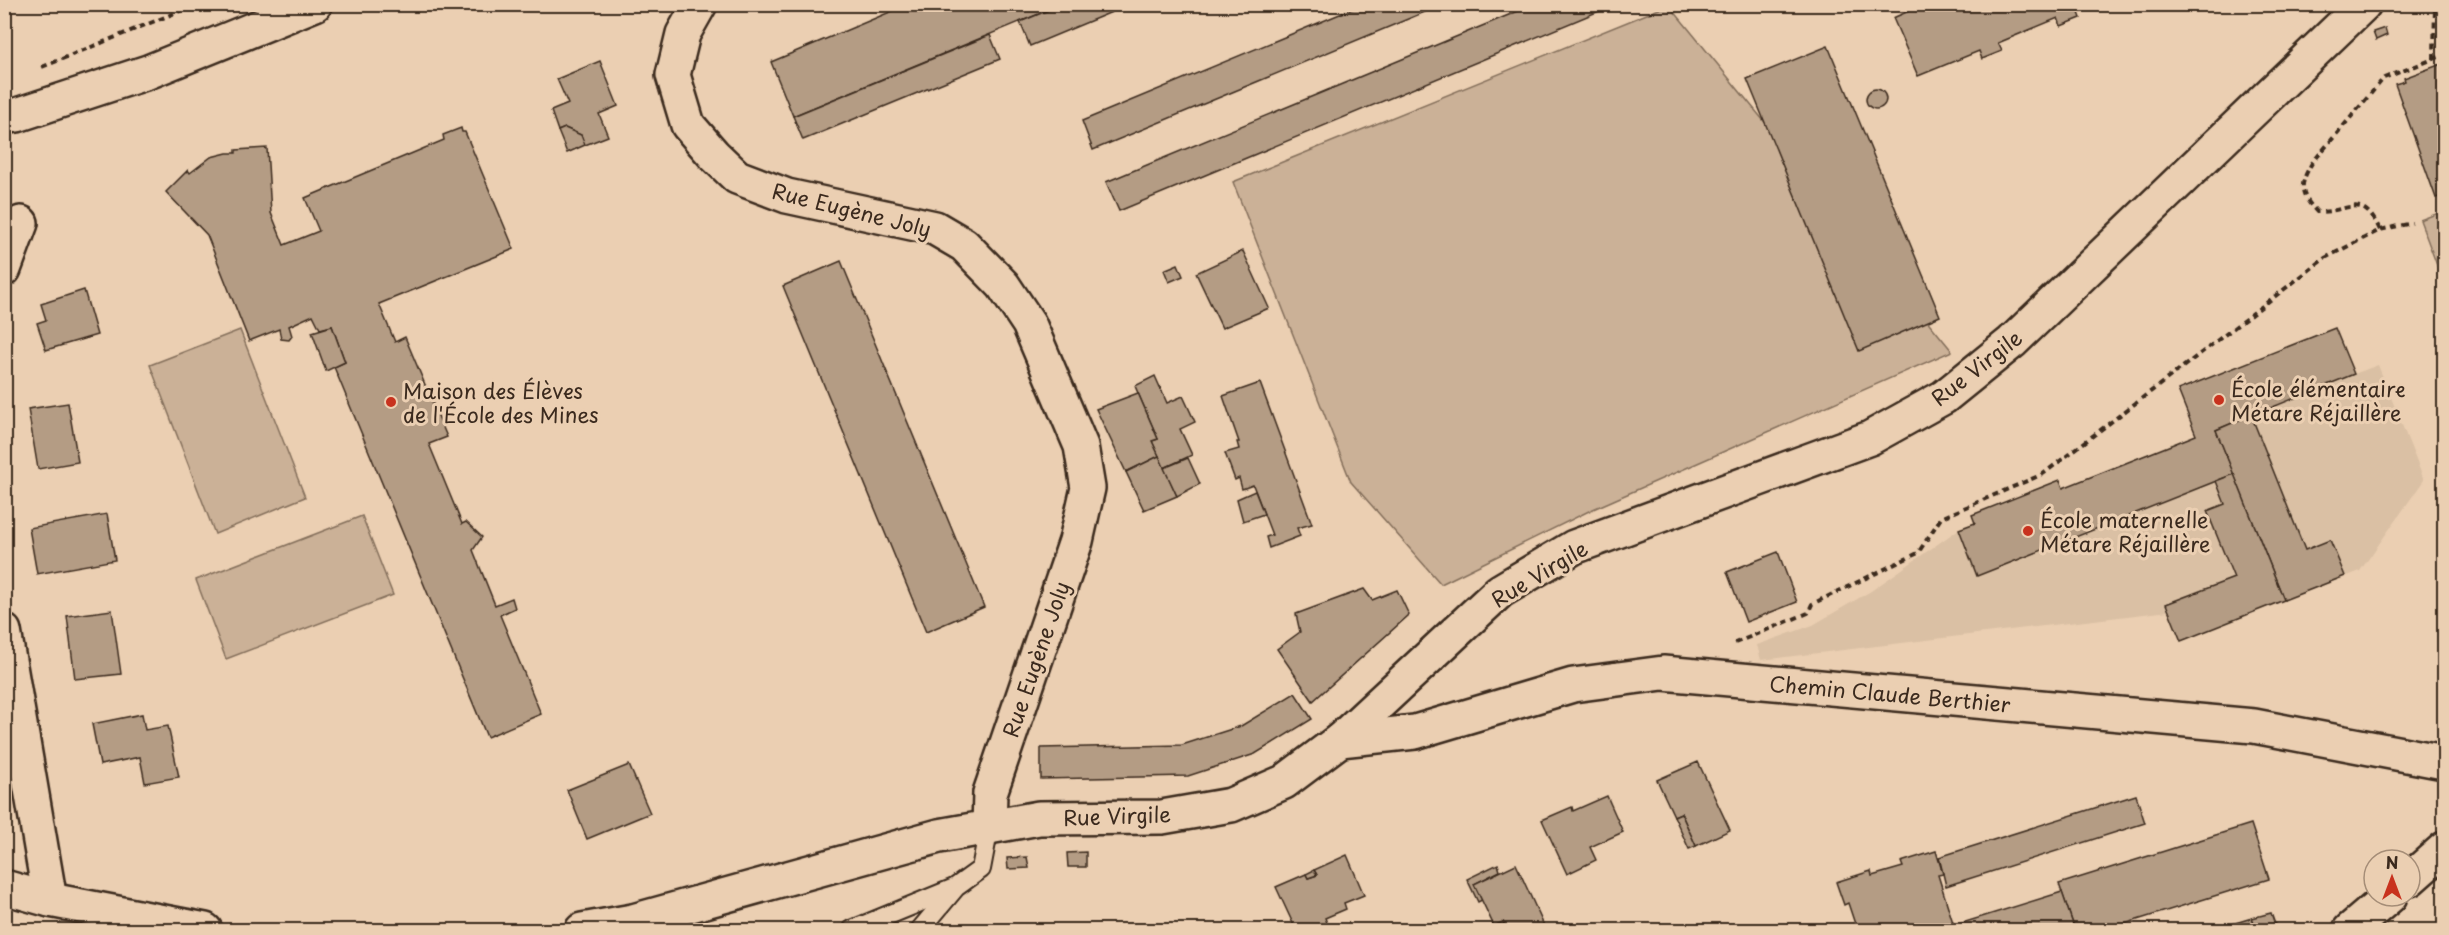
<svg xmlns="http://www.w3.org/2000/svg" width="2449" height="935" viewBox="0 0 2449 935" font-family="'Playpen Sans',sans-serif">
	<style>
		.built { fill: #dac0a4 }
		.green { fill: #cbb197; stroke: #836e5a; stroke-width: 1.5 }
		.building { fill: #b49c84; stroke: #3b2a1e; stroke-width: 1.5 }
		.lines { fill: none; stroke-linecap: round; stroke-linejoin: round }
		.lane-casing { stroke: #3b2a1e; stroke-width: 22 }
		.street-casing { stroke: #3b2a1e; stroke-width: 38 }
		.secondary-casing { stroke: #3b2a1e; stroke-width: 38 }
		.path { stroke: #3b2a1e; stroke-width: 4; stroke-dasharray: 6 4.5; stroke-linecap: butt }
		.lane { stroke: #ebcfb2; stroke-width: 18 }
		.street { stroke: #ebcfb2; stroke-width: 33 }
		.secondary { stroke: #ebcfb2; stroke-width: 33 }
		.poi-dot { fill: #c8321e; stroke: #ebcfb2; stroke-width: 2 }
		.labels { text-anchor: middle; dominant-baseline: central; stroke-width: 6; stroke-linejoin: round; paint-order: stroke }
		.street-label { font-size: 21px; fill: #3b2a1e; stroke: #ebcfb2 }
		.poi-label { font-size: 21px; fill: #3b2a1e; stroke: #ebcfb2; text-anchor: start }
	</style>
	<rect width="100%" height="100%" fill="#ebcfb2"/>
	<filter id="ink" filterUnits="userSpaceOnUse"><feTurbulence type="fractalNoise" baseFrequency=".0167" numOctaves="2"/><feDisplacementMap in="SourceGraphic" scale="12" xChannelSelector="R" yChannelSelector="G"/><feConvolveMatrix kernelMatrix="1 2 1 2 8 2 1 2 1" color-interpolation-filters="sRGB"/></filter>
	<g filter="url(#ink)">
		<path class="built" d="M2335 328 2354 374 2378 365 2424 480 2360 571 2181 641 2169 611 1761 660 1757 645 1813 625 1871 591 1959 529 1975 523 1972 515 2060 480 2063 488 2196 435 2178 390Z"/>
		<g class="green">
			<path d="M1669 5 1952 351 1591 510 1441 584 1351 482 1233 182Z"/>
			<path d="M2444 211V284L2420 220Z"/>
			<path d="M240 330 305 497 215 534 150 365Z"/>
			<path d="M362 516 393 595 226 659 196 580Z"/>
		</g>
		<g class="building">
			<path d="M909 4H1063L793 116 771 62Z"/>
			<path d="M1063 4H1131L1030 46 1020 22Z"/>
			<path d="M1364 4H1444L1093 150 1082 121Z"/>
			<path d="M1535 4H1616L1119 211 1106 182Z"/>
			<path d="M1925 4H2091L2078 10 2081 18 2061 26 2058 18 1998 43 2002 51 1982 59 1979 51 1918 76 1893 18Z"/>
			<path d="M2385 28 2387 35 2376 40 2373 32Z"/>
			<path d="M990 35 1000 59 803 140 793 116Z"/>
			<path d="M1828 46 1940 316 1859 351 1747 79Z"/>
			<path d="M600 61 618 106 599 114 608 136 585 145 581 135 565 128 558 131 551 111 568 104 557 79Z"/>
			<path d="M2444 63V195L2436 198 2395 84 2405 81 2404 78Z"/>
			<circle cx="1876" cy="99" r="10"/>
			<path d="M461 128 462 132H465L514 249 379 304 395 342 405 337 447 437 429 444 462 524 466 522 482 537 473 550 495 605 512 598 515 608 500 615 541 714 487 737 334 367 345 362 332 326 320 329 313 315 289 326 292 336 289 340 281 339 279 329 249 341 207 235 166 192 188 170 190 173 211 157 227 153H236V150L267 148 271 213 284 245 319 231 305 198 444 140 443 135Z"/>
			<path d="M565 128 581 135 585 145 567 153 558 131Z"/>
			<path d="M1243 251 1269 308 1222 328 1196 273Z"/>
			<path d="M841 261 984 607 926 632 783 286Z"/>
			<path d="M1178 264 1183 276 1169 282 1164 270Z"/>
			<path d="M84 290 97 335 46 350 37 323 46 320 41 304Z"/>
			<path d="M332 326 345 362 326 371 312 332Z"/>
			<path d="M2335 328 2354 374 2216 430 2234 474 1977 576 1959 529 1975 523 1972 515 2060 480 2063 488 2196 435 2178 390Z"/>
			<path d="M1155 376 1167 403 1183 396 1195 422 1180 429 1192 455 1164 468 1152 441 1158 439 1135 386Z"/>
			<path d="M1260 383 1312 524 1297 528 1300 536 1269 548 1266 537 1272 535 1253 485 1242 489 1239 478 1235 480 1225 453 1239 449 1237 442H1239L1223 396Z"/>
			<path d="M1138 393 1158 439 1152 441 1159 456 1126 472 1096 409Z"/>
			<path d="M68 403 78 462 38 469 28 409Z"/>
			<path d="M2251 415 2305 550 2330 540 2345 576 2284 600 2216 430Z"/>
			<path d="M1159 456 1177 496 1144 510 1126 472Z"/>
			<path d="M1188 458 1200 484 1177 496 1164 468Z"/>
			<path d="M2234 474 2284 600 2181 641 2166 604 2234 578 2207 511 2225 504 2216 481Z"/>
			<path d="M1255 491 1264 514 1243 521 1237 499Z"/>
			<path d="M107 514 115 560 37 574 29 528Z"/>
			<path d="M1778 552 1797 602 1746 622 1727 572Z"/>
			<path d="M1364 589 1372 600 1397 590 1409 615 1313 701 1277 649 1300 632 1296 614Z"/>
			<path d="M112 610 121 674 75 679 67 616Z"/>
			<path d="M1295 693 1312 719 1255 754 1188 776 1041 779V748L1182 745 1241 726Z"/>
			<path d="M142 714 145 730 168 726 179 777 145 783 140 757 100 765 92 724Z"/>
			<path d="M1698 762 1730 830 1696 846 1681 813 1674 816 1657 780Z"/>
			<path d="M629 765 650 813 587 839 567 790Z"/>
			<path d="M2136 795 2145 823 1946 886 1939 857Z"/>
			<path d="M1607 796 1623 832 1590 847 1596 860 1567 874 1542 820 1572 807 1573 811Z"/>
			<path d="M1681 813 1696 846 1689 849 1674 816Z"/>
			<path d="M2251 824 2269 879 2105 930H2075L2059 884Z"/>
			<path d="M1936 851 1943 874 1938 875 1954 926 1959 924 1961 930H1857L1848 903 1844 905 1836 882 1871 871 1872 876 1903 867 1901 862Z"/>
			<path d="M1086 852V867H1068L1067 853Z"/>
			<path d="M1347 855 1364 895 1344 903 1346 909 1325 918 1328 925 1317 930H1296L1276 887 1306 874 1308 878 1317 875 1314 870Z"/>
			<path d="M1027 857 1029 868 1008 869 1007 858Z"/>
			<path d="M1498 864 1500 871 1474 884 1482 900 1478 902 1467 879Z"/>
			<path d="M1516 864 1546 930H1507L1503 922 1494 926 1474 884Z"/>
			<path d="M1314 870 1317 875 1308 878 1306 874Z"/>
			<path d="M2062 892 2075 930H1961L1959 924Z"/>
			<path d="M2271 913 2277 930H2257L2252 918Z"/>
			<path d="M2252 918 2257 930H2212Z"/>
			<path d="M1503 922 1507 930H1496L1494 926Z"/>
		</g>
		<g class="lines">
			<defs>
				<g id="lane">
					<path d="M852 930 952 889"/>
					<path d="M920 930 956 887 981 869 989 827"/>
				</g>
				<g id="street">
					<path d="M700 4 683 34 673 75 688 125 714 155 737 177 787 196 935 228 964 245 1003 285 1029 324 1081 446 1088 488 1076 541 990 793 989 827"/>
					<path d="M4 269 21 223"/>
					<path d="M4 631 50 900"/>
					<path d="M1340 740 1415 732 1573 685 1663 673 2254 726 2444 762"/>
					<path d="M2410 879 2444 849"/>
					<path d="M2350 930 2390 896"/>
				</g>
				<g id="secondary">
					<path d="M4 117 17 115 148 72 315 4"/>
					<path d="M4 887 50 900 205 930"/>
					<path d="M582 930 633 921 939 836 1039 818 1162 817 1231 805 1284 782 1340 740 1500 591 1574 547 1870 438 1944 397 2012 342 2364 4"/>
				</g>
			</defs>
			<use href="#lane" class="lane-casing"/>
			<use href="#street" class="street-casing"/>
			<use href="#secondary" class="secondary-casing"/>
			<g class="path">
				<path d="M2434 59 2435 4"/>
				<path d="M42 67 197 4"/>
				<path d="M2380 230C2361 191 2351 212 2317 212 2299 193 2299 185 2312 163L2384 78 2444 55"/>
				<path d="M1735 643 1808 613 1812 604 1918 553 1941 518 2043 474 2325 258 2380 230 2412 223"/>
			</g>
			<use href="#lane" class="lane"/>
			<use href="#street" class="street"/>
			<use href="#secondary" class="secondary"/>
		</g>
	</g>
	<g class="poi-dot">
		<circle cx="2219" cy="400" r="6"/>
		<circle cx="391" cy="402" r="6"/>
		<circle cx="2028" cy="531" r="6"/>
	</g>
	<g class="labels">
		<g class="street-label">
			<text transform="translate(852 209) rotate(14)">Rue Eugène Joly</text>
			<text transform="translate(1976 367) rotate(-38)">Rue Virgile</text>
			<text transform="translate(1539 573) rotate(-31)">Rue Virgile</text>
			<text transform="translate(1035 659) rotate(-71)">Rue Eugène Joly</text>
			<text transform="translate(1890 693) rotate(5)">Chemin Claude Berthier</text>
			<text transform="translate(1117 815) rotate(-2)">Rue Virgile</text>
		</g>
		<g class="poi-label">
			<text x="2231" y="388">École élémentaire<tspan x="2231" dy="24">Métare Réjaillère</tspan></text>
			<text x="403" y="390">Maison des Élèves<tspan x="403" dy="24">de l'École des Mines</tspan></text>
			<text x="2040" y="519">École maternelle<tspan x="2040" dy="24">Métare Réjaillère</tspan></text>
		</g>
	</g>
	<rect width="2449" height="935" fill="none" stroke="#ebcfb2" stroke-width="24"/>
	<rect x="12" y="12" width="2425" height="911" fill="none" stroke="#3b2a1e" stroke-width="2" filter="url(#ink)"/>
	<g transform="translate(2392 878)"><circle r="28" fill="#ebcfb2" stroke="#a58d77" stroke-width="1.5"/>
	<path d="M0-4.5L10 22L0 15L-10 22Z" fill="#c8321e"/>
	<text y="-9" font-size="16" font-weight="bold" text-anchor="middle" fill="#3b2a1e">N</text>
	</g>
</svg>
